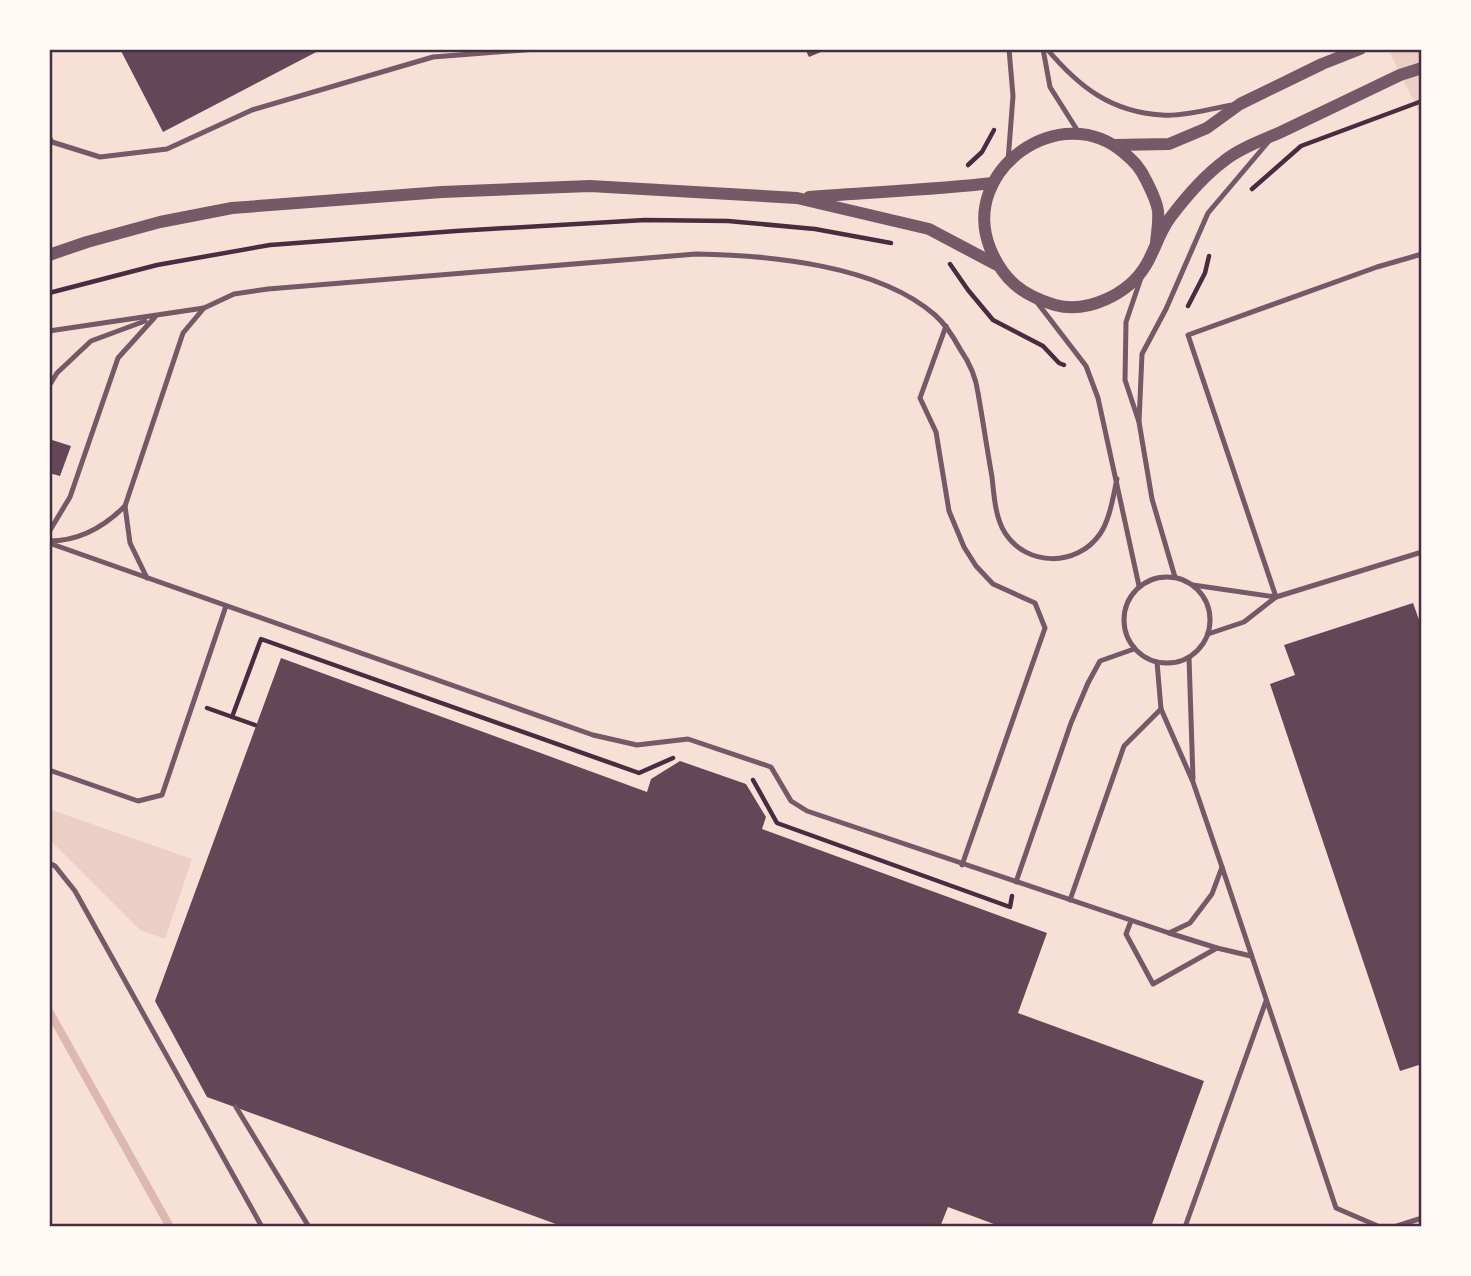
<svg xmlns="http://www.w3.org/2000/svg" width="1471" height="1276" viewBox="0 0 1471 1276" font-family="'Varela Round',sans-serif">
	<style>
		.green { fill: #ebcfc5 }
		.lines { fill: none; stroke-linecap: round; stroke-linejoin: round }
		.stream { stroke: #dcb8b0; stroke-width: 8 }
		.building { fill: #644757 }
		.path { stroke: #4a2c40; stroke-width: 4.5 }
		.service { stroke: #755966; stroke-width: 5 }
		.tertiary { stroke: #755966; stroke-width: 12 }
		.neatline { fill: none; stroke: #4a2c40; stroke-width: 2.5 }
	</style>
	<rect width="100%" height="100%" fill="#f7e1d7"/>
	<g class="green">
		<path d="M1388 49H1422V118Z"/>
		<path d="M49 809 192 859 165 939 140 930 49 839Z"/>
	</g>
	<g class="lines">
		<path class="stream" d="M49 1011 170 1227"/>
	</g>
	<g class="building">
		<path d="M120 49H322L163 132Z"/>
		<path d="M805 49H828L809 57Z"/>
		<path d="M49 439 71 446 60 476 49 473Z"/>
		<path d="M1413 603 1422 628V1064L1400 1071 1270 684 1295 675 1284 645Z"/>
		<path d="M281 658 647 792 651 779 680 761 746 784 766 817 762 829 1047 933 1018 1013 1204 1081 1151 1227H1002L948 1207 940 1227H564L207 1097 155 1001Z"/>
	</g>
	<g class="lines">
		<g class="path">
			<path d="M968 165 982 152 994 130"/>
			<path d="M1252 189 1301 146 1422 101"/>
			<path d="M950 264 968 290 993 320 1043 346 1059 363 1064 365"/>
			<path d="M49 293 157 265 270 245 456 231 645 220 728 221 815 229 891 243"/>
			<path d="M1188 306 1205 273 1209 256"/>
			<path d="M207 708 255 725"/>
			<path d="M232 717 261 639 639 773 673 758"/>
			<path d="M753 780 777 823 1010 907 1012 896"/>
		</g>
		<g class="service">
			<path d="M1043 49 1050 87 1079 133"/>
			<path d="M1047 49C1079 87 1111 112 1162 115 1183 117 1212 108 1233 105"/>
			<path d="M49 137 52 142 100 157 167 149 252 110 433 57 536 49"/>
			<path d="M1008 161 1013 96 1009 49"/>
			<path d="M1422 254 1377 267 1188 335 1276 597 1422 552"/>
			<path d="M1141 278 1126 322 1125 380 1139 422 1152 499 1175 577"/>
			<path d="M1036 301 1086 366 1098 398 1139 586"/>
			<path d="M946 326 920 398 936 432 949 511 964 547 976 566 993 584 1035 603 1045 628 962 865"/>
			<path d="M49 331 204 308"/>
			<path d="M49 386 57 373 91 341 145 321"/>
			<path d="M1139 422 1142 354 1166 309 1208 213 1269 141"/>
			<path d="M49 532 70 497 118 358 155 317"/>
			<path d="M49 541C79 541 104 527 125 506"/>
			<path d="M49 543 593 735 637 745 688 739 771 767 791 801 807 811 1169 933 1190 923 1212 894 1222 867 1193 782 1161 709 1157 662"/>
			<circle cx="1167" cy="620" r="43"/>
			<path d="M147 578 130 543 125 506 183 333 204 308 234 294 268 289 696 254C769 255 878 265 935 315 945 324 953 336 960 349 969 362 976 377 978 393 983 421 987 449 992 477 994 495 995 517 1005 533 1027 567 1077 567 1100 534 1110 519 1113 497 1117 479"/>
			<path d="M1193 585 1276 597"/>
			<path d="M1208 634 1244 622 1276 597"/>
			<path d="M1189 657 1193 779"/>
			<path d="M49 770 138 801 162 795 226 606"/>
			<path d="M49 863 55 866 75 891 262 1227"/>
			<path d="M1222 867 1336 1208 1380 1227"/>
			<path d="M1016 882 1071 723 1088 683 1100 661 1134 649"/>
			<path d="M1070 900 1124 746 1161 709"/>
			<path d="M1131 921 1126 934 1153 984 1217 948"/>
			<path d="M1169 933 1217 948 1251 956"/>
			<path d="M236 1107 309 1227"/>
			<path d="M1185 1227 1266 1001"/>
			<path d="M1394 1227 1422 1218"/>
		</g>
		<g class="tertiary">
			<path d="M1114 145 1169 144 1207 128 1240 104 1322 64 1360 49"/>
			<path d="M809 197C870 192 932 190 993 183"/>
			<path d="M1156 243C1157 232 1159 221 1158 211 1157 202 1151 190 1147 182 1141 169 1135 162 1124 153 1061 98 959 170 990 248 1003 280 1022 295 1055 305 1087 314 1129 294 1146 265 1155 250 1159 233 1170 218 1185 198 1204 176 1224 161 1240 148 1263 140 1281 132 1321 113 1360 94 1400 75L1422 68"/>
			<path d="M49 255 87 242 160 222 232 208 442 192 590 186 797 198 929 229 997 265"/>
		</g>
	</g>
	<rect width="1471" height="1276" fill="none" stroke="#fffaf5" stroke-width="102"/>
	<rect x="51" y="51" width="1369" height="1174" class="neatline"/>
</svg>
